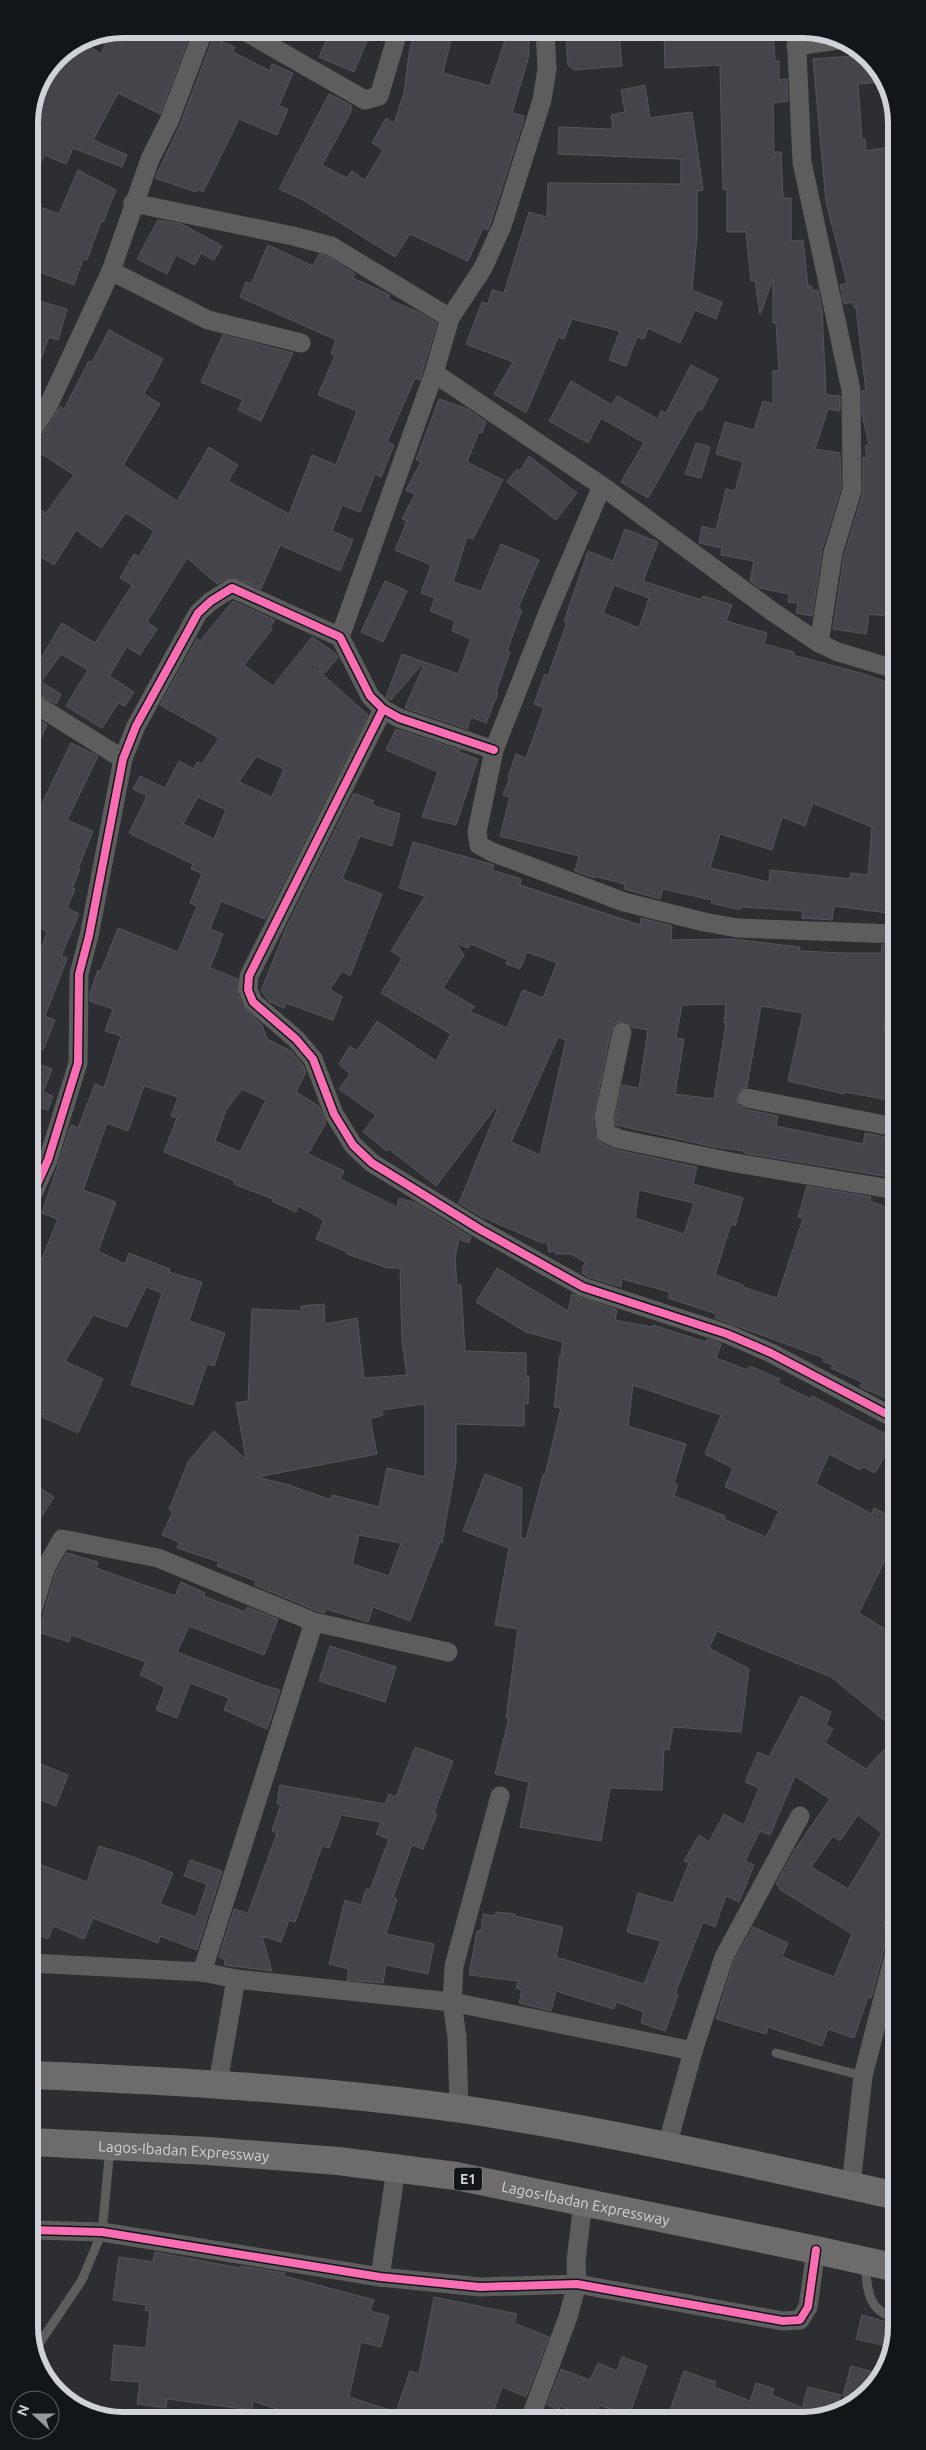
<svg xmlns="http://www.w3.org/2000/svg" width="926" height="2450" viewBox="0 0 926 2450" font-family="Ubuntu,sans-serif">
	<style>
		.building { fill: #46444b; stroke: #565659; fill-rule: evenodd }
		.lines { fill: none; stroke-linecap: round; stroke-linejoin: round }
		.service { stroke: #5d5d5d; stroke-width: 9 }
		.minor { stroke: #5d5d5d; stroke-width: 19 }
		.motorway { stroke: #6d6b6c; stroke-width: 28 }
		.cycleway-casing { stroke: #131619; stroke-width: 11 }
		.cycleway { stroke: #f96db3; stroke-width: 8 }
		.labels { text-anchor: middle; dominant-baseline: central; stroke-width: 5; stroke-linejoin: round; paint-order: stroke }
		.shield { fill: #131619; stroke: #979a9e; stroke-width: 1 }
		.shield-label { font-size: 14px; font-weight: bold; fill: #cfd3d7 }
		.street-label { font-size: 15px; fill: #cfd3d7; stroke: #131619 }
		.rim { fill: none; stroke: #cfd3d7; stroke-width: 6 }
	</style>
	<rect width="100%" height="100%" fill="#2c2e31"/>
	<g class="building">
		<path d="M123 29H192L160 114 118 93 93 140 127 155 122 167 73 148 66 164 44 155 29 190V117L56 56 81 40 101 54 111 31Z"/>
		<path d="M331 29H372L354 72 319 57Z"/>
		<path d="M415 29H442L453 32 443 73 490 86 506 37 507 29H530L528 59 512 113 524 116 523 122 491 222 488 230 483 228 468 261 410 234 395 257 305 201 279 189 329 94 351 105V112L322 165 347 178 352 171 365 180 383 150 372 143 386 118 394 123 404 93 409 54Z"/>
		<path d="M664 29H773L775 61H779V80L787 79 788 101 773 103 774 152H781L783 198H791V241L803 240 808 286H812V291L818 290 822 310 826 395 840 396V411L828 409 815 449 840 453 841 488 822 550 812 616 796 613 798 603 788 602 789 594 759 588 750 581 754 561 721 555 722 548 699 543 702 526 716 530 726 489 735 491 743 462 716 454 725 422 754 430 763 401 773 404V371H779L776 323H773V279L760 315 755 281H751L746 232H727V189L723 190 720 65 665 68Z"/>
		<path d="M619 33 622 66 574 70 568 65 566 38Z"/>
		<path d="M213 38 235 47 233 52 270 71 272 64 293 73 279 106 288 109 277 135 239 119 203 192 197 189 196 192 155 178 180 125Z"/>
		<path d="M867 55 884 82 858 84 862 140 865 139 866 151 894 146V180L889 181 894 214 895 617 869 614 866 634 833 629 844 556 863 493V457L867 458 865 446 869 445 862 414V391H866L856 308H854L853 302 844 304 840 285 847 283 826 202 813 59Z"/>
		<path d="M645 85 650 118 692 112 703 190 697 191V235L692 290 722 302 716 319 695 310 680 343 648 328 644 339 637 337 626 366 609 360 620 331 572 319 564 339 558 337 526 413 494 394 513 362 466 344 482 302 488 304 492 290 504 293 529 212 547 217 548 183 681 184V159L558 154 559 127 613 129 611 115 625 112 621 90Z"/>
		<path d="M78 170 116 190 103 222 101 221 87 260 83 259 74 285 29 268V203L59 214Z"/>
		<path d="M158 220 182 224 222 246 214 260 201 253 195 265 176 255 167 274 137 259Z"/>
		<path d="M268 245 313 266 319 254 327 256 355 274 353 278 390 295 388 299 418 312 437 323 423 370 420 380 415 378 387 442 394 445 381 477 375 474 360 512 342 505 332 531 353 540 340 571 280 545 261 589 232 577 217 584 187 558 147 622 157 629 140 655 127 647 109 676 134 692 125 706 118 703 102 728 66 706 88 670 61 654 41 682 61 694 56 704 30 690V654L39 661 62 623 95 643 132 585 120 578 134 554 139 557 154 531 126 513 101 548 76 530 54 565 30 550 29 504 46 513 74 475 32 448 38 442 60 407 64 409 89 361 92 362 109 330 163 359 144 394 160 404 123 465 177 501 209 447 238 465 228 481 289 514 312 455 336 465 357 411 318 395 335 355 331 354 336 340 240 297 246 282 251 284Z"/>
		<path d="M29 298 67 309 58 340 49 337 31 385H29Z"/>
		<path d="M223 335 293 353 261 421 238 410 243 400 201 382Z"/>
		<path d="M691 365 718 379 701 411 698 409 648 498 621 482 644 443 601 418 588 443 549 421 571 381 612 405 617 396 658 419 661 411 666 413Z"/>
		<path d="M439 399 468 409 486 422 482 433 479 432 467 462 503 480 473 539 467 537 453 582 481 591 501 544 539 560 518 608 522 610 507 651 510 652 496 692 498 693 486 723 471 717 467 729 405 708 425 662 458 674 471 639 452 631 455 621 430 611 435 598 421 593 431 565 395 550 407 521 402 519 415 494 406 490 421 462 416 460Z"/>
		<path d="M696 443 710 447 701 478 685 474Z"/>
		<path d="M529 456 577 493 556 520 507 482 517 469 520 471Z"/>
		<path d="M625 529 658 542 643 581 701 600 703 596 732 605 726 621 767 633 764 644 794 652 793 655 864 674 895 685 887 706 895 709V914L834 906 832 920 802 918 803 911 741 907 740 910 711 903 712 900 663 889 660 899 624 889 625 884 594 876V878L575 871 579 856 500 836 510 797 503 795 510 777H508L516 754 526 758 544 708 534 704 545 674 548 676 567 622 564 621 588 551 613 561ZM614 585 649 598 639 628 603 613ZM813 803 872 827 868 875 851 873 850 879 770 870 769 882 710 868 720 834 772 850 782 817 805 826Z"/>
		<path d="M385 581 407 591 383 642 361 632Z"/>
		<path d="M233 601 275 620 270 628 272 629 244 665 273 686 312 637 335 653 338 657 325 673 319 671 368 715 265 919 221 901 210 929 223 934 210 968 238 979V994L243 1006 262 1025 267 1039 291 1051 303 1065 306 1072 296 1092 319 1106 326 1123 308 1154 344 1171 340 1179 397 1207 399 1198 416 1203 471 1237 469 1243 459 1239 455 1258 457 1285H461L465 1351 526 1353V1376H529L528 1404H524V1426L456 1424V1463L442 1543 440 1542 410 1621 373 1607 368 1622 326 1609 325 1613 317 1611 255 1585 256 1581 217 1566 219 1562 177 1548 179 1542 162 1535 173 1511 169 1510 188 1462 214 1431 246 1459 236 1403 248 1401 252 1309 301 1311V1306L324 1304 325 1324 357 1318 364 1378 407 1375 402 1341 400 1268H388L347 1254V1252L316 1239 324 1220 298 1206 296 1212 272 1201 273 1199 234 1184 235 1181 164 1152 177 1118 171 1116 178 1097 144 1086 128 1131 107 1123 83 1190 116 1202 98 1251 125 1264 129 1253 170 1269 169 1272 202 1282 189 1321 225 1333 214 1366 207 1364 193 1405 131 1385 162 1293 146 1287 127 1327 93 1315 65 1361 103 1379 78 1433 42 1417 43 1415 31 1409V1386L38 1371 31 1367V1287L41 1269 38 1268 58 1219 42 1213 71 1125 78 1128 95 1084 104 1088 121 1036 105 1031 113 1009 90 1001V993L98 970 101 971 118 928 178 952 197 906 190 903 202 873 191 869 193 864 129 833 147 796 133 789 140 776 165 788 179 761 194 769 197 762 202 764 219 738 160 705 197 639 200 641ZM256 756 284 769 272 797 239 782ZM198 797 226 810 214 839 183 824ZM242 1089 266 1100 240 1152 215 1141 226 1110ZM425 1404V1477L387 1468 379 1507 332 1495 331 1500 289 1485 257 1477 377 1454 370 1419 383 1415 382 1410ZM359 1535 401 1543 389 1576 352 1564Z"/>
		<path d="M402 654 424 662 391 700 386 697Z"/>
		<path d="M30 714 47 725 30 762Z"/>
		<path d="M396 729 460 750 459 752 478 759 456 825 422 817 438 772 386 750Z"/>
		<path d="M71 743 98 756 67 820 93 831 78 869H80L72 888 75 889 67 908 79 914 61 956 67 958 45 1016 55 1020 43 1050 32 1046 30 1050V997L38 978 32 976 47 932 30 924V896L35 885 30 883V829Z"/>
		<path d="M354 793 374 801 372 805 400 814 392 846 360 836 342 879 382 894 350 976 342 971 330 989 342 997 333 1020 286 1003 284 1008 270 1002 261 991 286 928Z"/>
		<path d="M413 842 491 864 494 865 492 870 521 879 520 885 640 925 641 918 672 926 671 940 732 939 800 947 799 951 845 953H881L882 945H895V990L889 989 884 1031 895 1034V1101L845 1092 844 1094 788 1081 803 1013 761 1006 747 1087 739 1090 736 1096 739 1106 745 1109 778 1116 776 1126 863 1144 865 1133 896 1139V1178L744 1153V1151L714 1147 616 1125 615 1118 622 1085 639 1088 648 1030 632 1027 624 1021 614 1024 611 1030 593 1119 595 1135 601 1143 617 1150 697 1167 693 1184 743 1198 735 1226 731 1224 715 1275 743 1285V1287L777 1298 803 1219 798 1217 807 1186 871 1197 870 1201 896 1211V1402L860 1387 862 1382 831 1368 833 1365 823 1361 824 1358 715 1318 717 1314 668 1298 670 1292 622 1279 621 1287 588 1277 582 1273 585 1262 571 1254H555L554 1251 549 1252 547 1242 542 1243 480 1216 459 1203 498 1108 496 1107 436 1186 389 1149 387 1151 363 1132 376 1115 339 1089 350 1074 339 1064 350 1046 357 1051 377 1021 436 1061 451 1034 381 993 402 958 391 951 425 896 399 888ZM456 943 468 948 471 944 508 960 506 964 520 969 527 952 557 963 543 998 523 990 507 1028 469 1011 475 1007 443 988 464 955ZM726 1004 724 1023H726L714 1099 675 1094 684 1039 676 1038 682 1005ZM558 1037 566 1040 540 1155 511 1142ZM639 1190 694 1203 684 1234 635 1218Z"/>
		<path d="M30 1061 52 1069 43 1092 53 1096 48 1110 38 1107 32 1123Z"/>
		<path d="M497 1268 568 1311 572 1294 617 1310 615 1320 652 1327 653 1325 706 1342 707 1339 721 1344 716 1358 747 1370 750 1366 780 1379 778 1383 811 1399 812 1396 884 1433 885 1431 896 1437V1458L887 1452 875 1473 863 1467 860 1470 829 1454 816 1484 872 1514 874 1508 896 1519V1568L884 1562 859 1613 896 1636V1707L885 1721 831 1677 717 1631 709 1648 749 1669 741 1732 673 1727 669 1750 664 1749 662 1790 610 1788 601 1841 520 1827 529 1782 495 1774 509 1718H506L518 1629 495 1625 509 1548 463 1531 485 1474 522 1488 521 1538 526 1539 543 1475H545L561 1408 554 1407 560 1355H564L561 1352 563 1342 526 1332 476 1302ZM633 1385 721 1415 705 1454 733 1468 725 1487 779 1511 766 1537 724 1519 725 1516 674 1496 678 1485 674 1483 686 1444 628 1426Z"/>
		<path d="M31 1482 54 1497 31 1533Z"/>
		<path d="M67 1553 98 1562 96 1568 175 1596 181 1582 205 1593 203 1596 245 1612 247 1607 278 1619 264 1655 189 1626 177 1652 260 1684 280 1690 267 1729 224 1710 229 1698 190 1683 177 1718 156 1710 165 1687 140 1675 146 1662 71 1635 69 1642 32 1630 34 1626 42 1619 56 1572Z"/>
		<path d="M330 1646 396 1667 385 1702 319 1681Z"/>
		<path d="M801 1696 831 1712 826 1725 833 1729 825 1743 866 1769 884 1750 896 1762 897 1893 885 1914 888 1916 883 1926 895 1930 886 1941 872 1995 871 1998 868 1997 854 2038 828 2029 822 2046 768 2027 766 2034 716 2019 734 1961 753 1927 788 1943 782 1957 834 1977 852 1934 779 1889 780 1887 776 1884 794 1851 830 1799 795 1776 770 1835 760 1831 745 1861 754 1865 739 1902 726 1896 715 1927 703 1922 675 1994 678 1995 665 2031 641 2023 644 2012 616 2002 614 2009 556 1991 551 2011 519 2003 522 1990 516 1988 518 1981 469 1975 477 1931H481L483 1914 495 1916 496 1912 515 1914V1916L563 1927 556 1957 644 1984 661 1941 627 1932 638 1893 673 1903 689 1863 684 1861 699 1835 709 1842 724 1814 744 1825 759 1788 745 1782 758 1752 769 1757ZM858 1815 882 1833 848 1889 811 1867 833 1836 840 1841Z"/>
		<path d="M415 1747 453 1761 434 1812 437 1814 423 1849 412 1845 393 1897 397 1899 386 1934 434 1944 428 1974 386 1965 383 1983 347 1980 349 1969 329 1964 345 1900 361 1905 366 1889 370 1890 389 1839 376 1834 381 1822 341 1815 329 1848 322 1846 295 1922 289 1920 281 1942 262 1936 272 1971 224 1965 225 1960 219 1957 234 1909 248 1913 277 1833 272 1831 281 1804H277L280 1785 385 1804 389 1794 396 1797Z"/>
		<path d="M31 1760 68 1775 56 1806 31 1796Z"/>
		<path d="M99 1846 134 1857 173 1873 160 1904 196 1917 207 1884 184 1876 190 1860 222 1871 197 1950 160 1936 158 1943 93 1918 84 1939 53 1926 48 1939 31 1932V1861L87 1882Z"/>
		<path d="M155 2252 240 2268 241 2266 285 2273 284 2276 374 2300 370 2311 389 2316 381 2347 361 2342 349 2397 396 2412 410 2371 419 2374 434 2297 517 2314 514 2323 549 2337 526 2397 502 2387 491 2418 472 2411 469 2420H326L286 2412 253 2401 252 2410 167 2399 166 2408 137 2404 140 2382 111 2380 114 2345 146 2348 150 2311 145 2310 146 2305 113 2300 119 2257 153 2262Z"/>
		<path d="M862 2315 897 2325 891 2347 856 2339Z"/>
		<path d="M622 2357 647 2366 629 2416 599 2405 594 2419 560 2406 559 2410 547 2405 561 2369 590 2380 598 2363 617 2371Z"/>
		<path d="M851 2366 881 2374 878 2385 856 2399 843 2396Z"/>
		<path d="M684 2371 716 2382 714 2387 750 2401 756 2383 774 2389 772 2395 802 2408 808 2387 841 2395 833 2415 816 2409 815 2413 826 2418 667 2419Z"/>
	</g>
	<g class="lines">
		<g class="service">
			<path d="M776 2053 863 2076"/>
			<path d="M865 2265C868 2292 867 2310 897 2319"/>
			<path d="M33 2353 82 2280 102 2232 110 2148"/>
		</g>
		<g class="minor">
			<path d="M241 29 365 100 379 96 399 29"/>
			<path d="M796 29 802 162 851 390 852 490 833 553 819 643"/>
			<path d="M796 46 838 40"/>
			<path d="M133 203 293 236 331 246 450 318"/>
			<path d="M111 271 208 320 301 343"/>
			<path d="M434 373 602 486 773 612 819 643 838 652 895 669"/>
			<path d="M29 436 48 406 111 271 150 159 169 121 204 29"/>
			<path d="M602 486 549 610 494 750 477 832 479 845 492 852 624 902 704 922 737 928 895 934"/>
			<path d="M340 637 434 373 450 318 483 268 502 226 542 100 547 69 545 29"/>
			<path d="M30 701 123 759"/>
			<path d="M383 709 249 976 248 990 253 1002 296 1039 313 1059 334 1114 353 1145 372 1163 481 1230 583 1287 727 1334 771 1353 896 1419"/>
			<path d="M622 1032 604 1118 606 1133 619 1139 736 1163 896 1190"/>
			<path d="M747 1098 895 1127"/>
			<path d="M30 1200 48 1160 78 1063 79 974 89 936 123 759 136 726 198 613 211 601 232 588 340 637 370 696 383 709 399 718 494 750"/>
			<path d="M31 1615 46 1567 62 1539 158 1558 314 1622 448 1652"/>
			<path d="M31 1963 202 1972 236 1979 452 2002 693 2051"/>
			<path d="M202 1972 314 1622"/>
			<path d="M218 2083 236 1979"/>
			<path d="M459 2109 457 2037 452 2002 454 1966 500 1796"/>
			<path d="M667 2146 693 2051 724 1957 800 1816"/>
			<path d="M851 2185 863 2076 897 1944"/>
			<path d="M32 2230 102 2232 380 2277 480 2287 577 2284 783 2321 800 2320 808 2307 816 2250"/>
			<path d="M380 2277 396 2169"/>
			<path d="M530 2419 568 2317 577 2284 576 2261 583 2202"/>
			<path d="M115 2420 122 2421"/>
		</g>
		<g class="motorway">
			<path d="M32 2075C175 2081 319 2089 461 2109 608 2131 753 2164 897 2196"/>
			<path id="s1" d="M32 2142 208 2151 338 2161 456 2176 816 2250 897 2268"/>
		</g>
		<defs>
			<g id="cycleway">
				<path d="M383 709 249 976 248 990 253 1002 296 1039 313 1059 334 1114 353 1145 372 1163 481 1230 583 1287 727 1334 771 1353 896 1419"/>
				<path d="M30 1200 48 1160 78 1063 79 974 89 936 123 759 136 726 198 613 211 601 232 588 340 637 370 696 383 709 399 718 494 750"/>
				<path d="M32 2230 102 2232 380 2277 480 2287 577 2284 783 2321 800 2320 808 2307 816 2250"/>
			</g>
		</defs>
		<use href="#cycleway" class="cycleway-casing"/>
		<use href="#cycleway" class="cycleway"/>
	</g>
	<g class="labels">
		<rect class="shield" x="454" y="2167.5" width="28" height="23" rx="4"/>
		<g class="shield-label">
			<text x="468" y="2179">E1</text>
		</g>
		<g class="street-label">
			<text stroke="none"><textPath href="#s1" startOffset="152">Lagos-Ibadan Expressway</textPath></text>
			<text stroke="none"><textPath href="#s1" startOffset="558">Lagos-Ibadan Expressway</textPath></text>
		</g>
	</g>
	<path d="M0 0H926V2450H0ZM123 38H803A85 85 0 0 1 888 123V2327A85 85 0 0 1 803 2412H123A85 85 0 0 1 38 2327V123A85 85 0 0 1 123 38Z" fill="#131619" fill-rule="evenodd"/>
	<path class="rim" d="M123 38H803A85 85 0 0 1 888 123V2327A85 85 0 0 1 803 2412H123A85 85 0 0 1 38 2327V123A85 85 0 0 1 123 38Z"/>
	<g transform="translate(35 2415) rotate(291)"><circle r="24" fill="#131619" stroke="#5e6265"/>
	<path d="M0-4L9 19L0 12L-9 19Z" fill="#96999d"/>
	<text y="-8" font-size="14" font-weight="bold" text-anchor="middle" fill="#cfd3d7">N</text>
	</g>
</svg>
